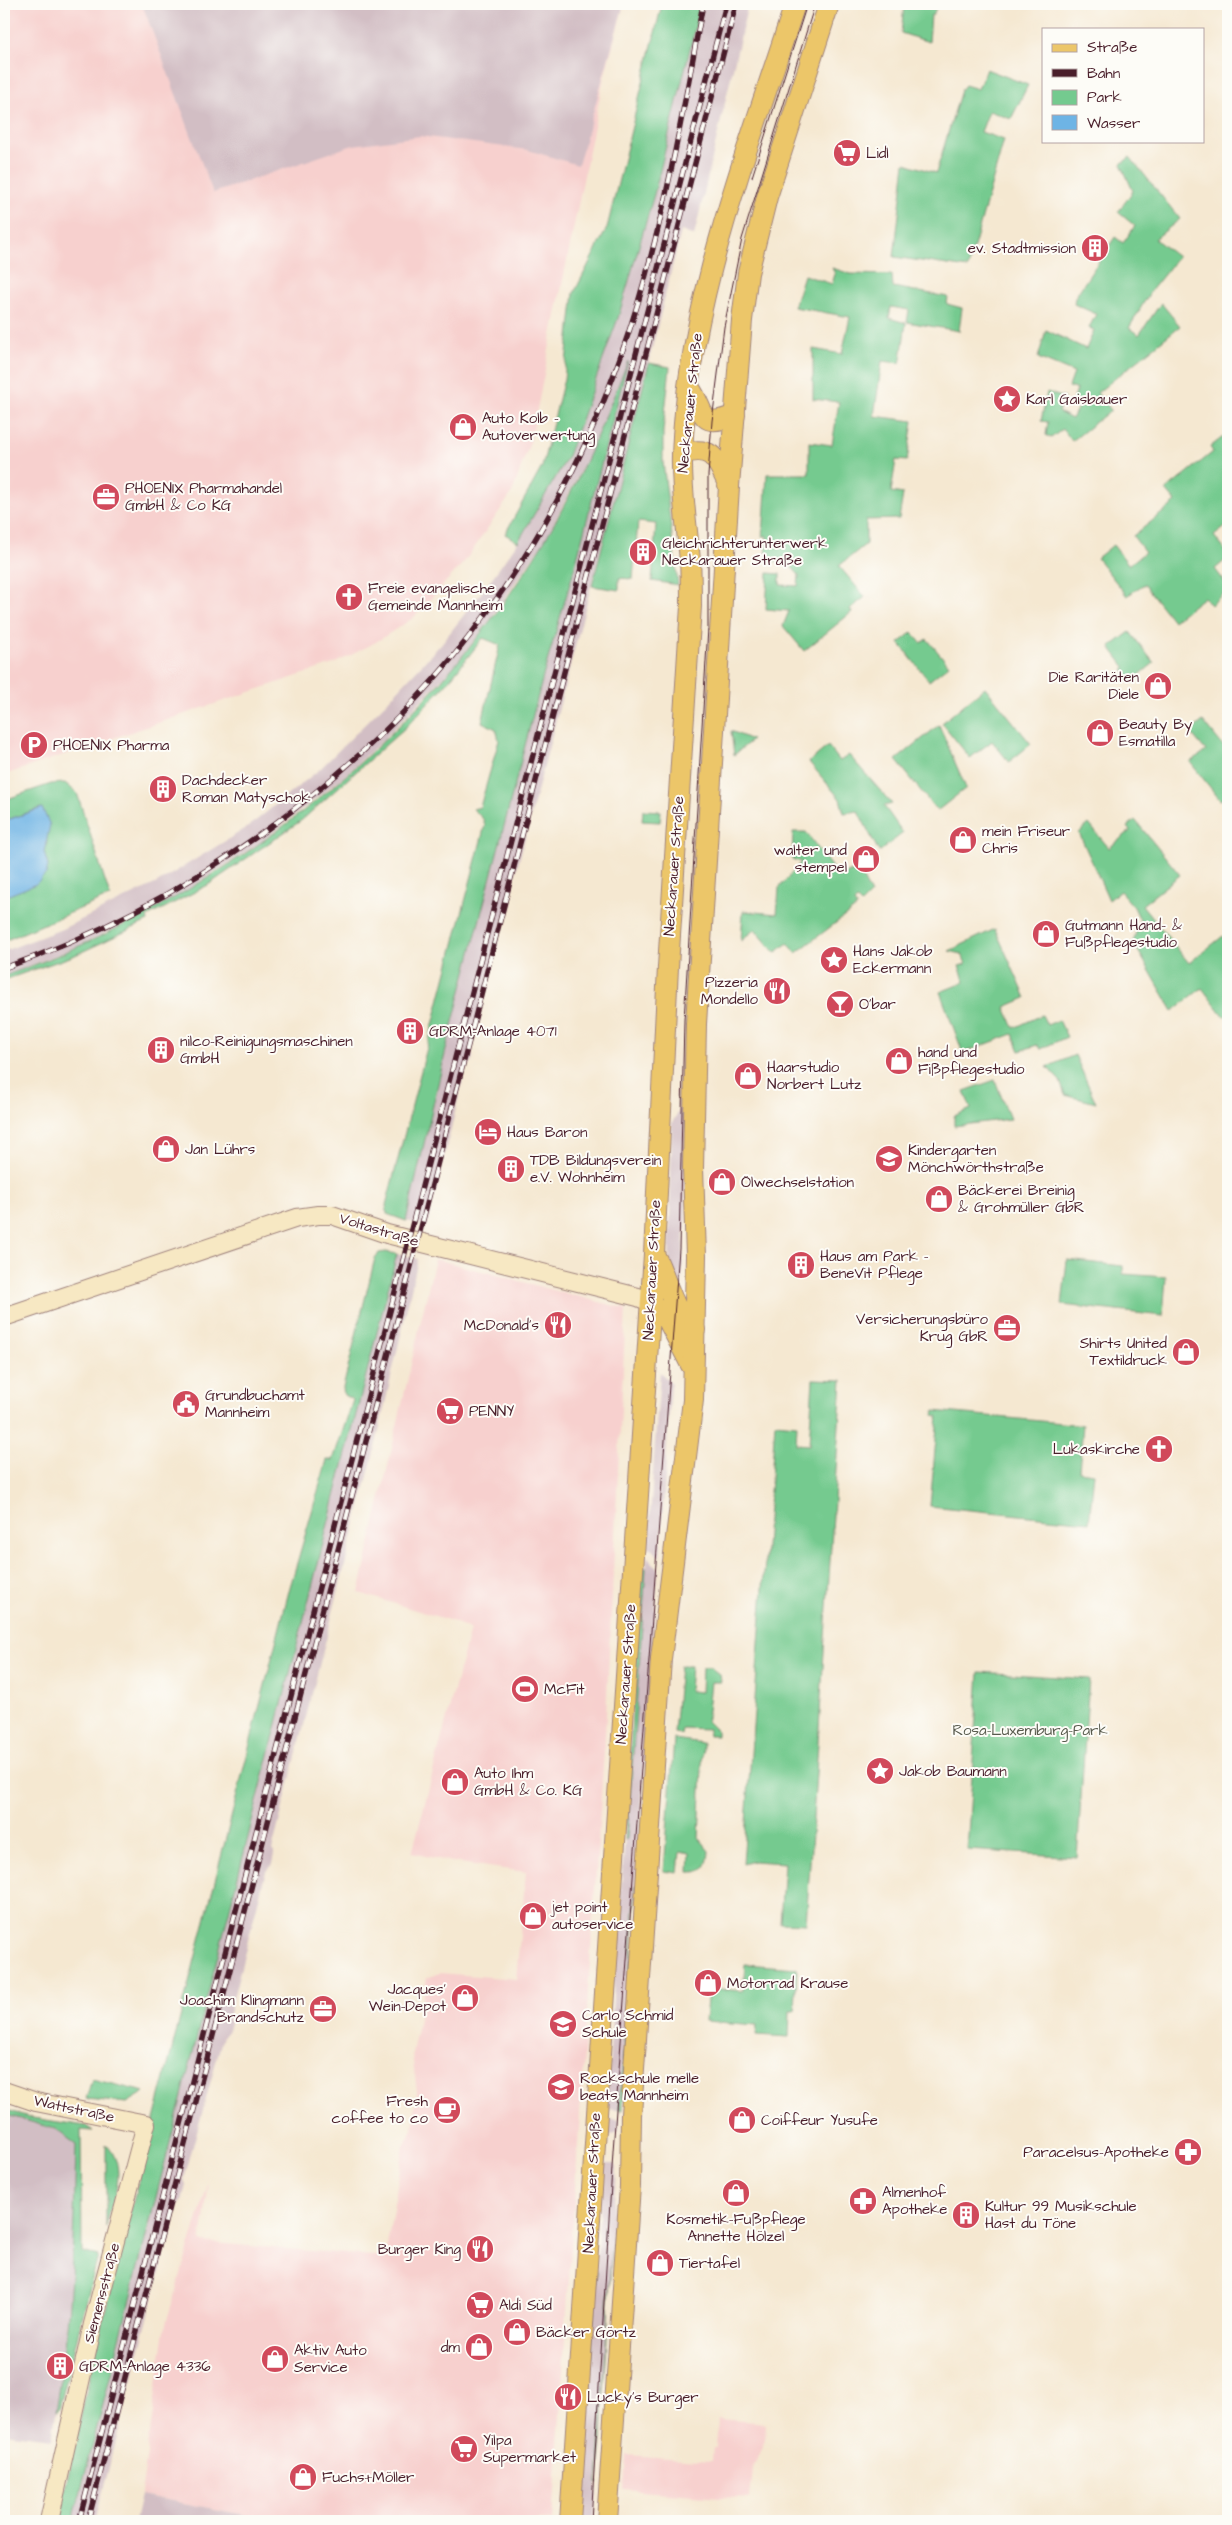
<svg xmlns="http://www.w3.org/2000/svg" width="1232" height="2525" viewBox="0 0 1232 2525" font-family="'Architects Daughter',sans-serif">
	<style>
		.built { fill: #f7d0ce }
		.industrial { fill: #d2bec4 }
		.green { fill: #74ca8f; stroke: #5f745d }
		.water { fill: #6eb4e5; stroke: #5c6a88 }
		.lines { fill: none; stroke-linecap: round; stroke-linejoin: round }
		.secondary-casing { stroke: #a0847e; stroke-width: 20 }
		.primary-casing { stroke: #a0847e; stroke-width: 22 }
		.secondary { stroke: #f7e8c3; stroke-width: 18 }
		.primary { stroke: #ecc669; stroke-width: 20 }
		.tram { stroke: #4a1f2b; stroke-width: 1 }
		.rail-casing { stroke: #4a1f2b; stroke-width: 5.5 }
		.rail { stroke: #fdfcf7; stroke-width: 4; stroke-dasharray: 11; stroke-linecap: butt }
		.labels { text-anchor: middle; dominant-baseline: central; stroke-width: 4; stroke-linejoin: round; paint-order: stroke }
		.poi-label { font-size: 15px; fill: #4a1f2b; stroke: #fdfcf7; text-anchor: start }
		.street-label { font-size: 15px; fill: #4a1f2b; stroke: #fdfcf7 }
		.park-label { font-size: 15px; fill: #595b4e; stroke: #fdfcf7 }
	</style>
	<rect width="100%" height="100%" fill="#fdfcf7"/>
	<filter id="ink" filterUnits="userSpaceOnUse"><feTurbulence type="fractalNoise" baseFrequency=".02" numOctaves="2"/><feDisplacementMap in="SourceGraphic" scale="10" xChannelSelector="R" yChannelSelector="G"/><feConvolveMatrix kernelMatrix="1 2 1 2 8 2 1 2 1" color-interpolation-filters="sRGB"/></filter>
	<filter id="wash" filterUnits="userSpaceOnUse"><feTurbulence type="fractalNoise" baseFrequency=".0096" numOctaves="4" result="noise"/><feDisplacementMap in="SourceGraphic" scale="20" xChannelSelector="R" yChannelSelector="G"/><feGaussianBlur stdDeviation="1.12" result="paint"/><feColorMatrix in="noise" values="0 0 0 0 0 0 0 0 0 0 0 0 0 0 0 0 0 1.4 0 .05"/><feComposite in="paint" operator="in"/></filter>
	<g filter="url(#wash)">
		<rect width="100%" height="100%" fill="#f5e8d1"/>
		<g class="built">
			<path d="M4 4H624L603 81 531 439 512 493 465 561 413 618 376 642 336 663 4 775Z"/>
			<path d="M435 1259 626 1309 605 1736 553 2521H276L141 2495 166 2323 209 2182 201 2242 385 2257 404 2146 413 2129 417 2091 412 2054 427 1978 439 1973 516 1979 526 1872 452 1862 412 1853 470 1629 452 1621 359 1593Z"/>
			<path d="M718 2419 766 2423 765 2439 753 2468 750 2499 624 2490 626 2455 712 2461 713 2449H716Z"/>
		</g>
		<g class="industrial">
			<path d="M142 4H624L578 165 528 150 420 136 353 145 213 193Z"/>
			<path d="M701 4H748L694 236 681 231 630 437 510 895 513 901 511 909 505 916 470 1052 473 1057 471 1064 466 1067 427 1226 406 1221 449 1037 545 669 574 570 626 367 588 456 546 538 487 624 454 666 382 741 343 777 262 841 172 900 76 947 4 976V951L62 929 157 883 248 827 320 769 386 703 441 644 479 596 518 542 568 456 618 318 655 191Z"/>
			<path d="M683 1104H685L686 1229 684 1230 682 1284 673 1291 669 1279 672 1123Z"/>
			<path d="M397 1254 418 1259 374 1452 272 1850 275 1854 273 1864 266 1871 228 2017 230 2022 228 2030 223 2036 184 2179 186 2185 182 2201 177 2207 95 2521H73Z"/>
			<path d="M660 1372 671 1383 660 1557 648 1546Z"/>
			<path d="M647 1556 658 1569 636 1885 619 2110 607 2109 614 1979Z"/>
			<path d="M4 2114 55 2129 76 2144 74 2252 62 2375 52 2439 4 2433Z"/>
			<path d="M606 2119 619 2120 618 2133 612 2135 606 2133Z"/>
			<path d="M606 2163H614L616 2168 595 2521H582L602 2166Z"/>
			<path d="M141 2495 276 2521H135Z"/>
		</g>
		<g class="green">
			<path d="M662 4H701L655 191 618 318 568 456 518 542 505 534 542 467 564 379 574 293 607 228Z"/>
			<path d="M897 4H938L933 15H931L929 42 901 33 904 6Z"/>
			<path d="M986 69 1028 85 1011 119 989 111 981 132 1004 140 968 268 894 257 905 163 936 173 961 90 965 85 978 89Z"/>
			<path d="M1130 157 1180 219 1155 239 1178 257 1150 292 1129 328 1139 335 1161 303 1180 326 1097 393 1111 410 1072 441 1063 429 1051 438 1046 435 1048 422 1041 421 1047 392 1064 398 1058 412 1072 419 1079 405 1072 402 1077 390 1069 387 1074 373 1038 358 1046 330 1086 349 1094 330 1089 328 1096 314 1074 304 1075 297 1115 237 1123 243 1135 226 1118 212 1133 191 1121 164Z"/>
			<path d="M832 268 851 274 892 275 893 287 948 297 947 304 962 308 959 331 907 322 909 310 891 307 889 318 906 323 901 359 900 363 882 361 874 416 913 421 907 461 896 460 891 492 903 494 899 519 866 520V544L839 566 865 597 850 609 852 612 804 651 783 626 789 611 766 609 768 573 780 574V585L798 586 799 575 788 563 766 561 767 536H763L767 474H809V442L832 445 839 402 813 399V349L842 354 850 317 794 307 804 275 832 284 835 274Z"/>
			<path d="M628 361 574 570 545 669 449 1037 406 1221 387 1214 386 1205 485 825 483 819 473 809 480 807 499 740 496 729 482 722 500 645 483 638 448 682 407 726 302 820 208 885 147 917 148 921 73 956 4 980V976C225 898 425 740 546 538 579 482 604 421 628 361Z"/>
			<path d="M649 363 670 367 663 431V462L678 585 652 581 656 524 638 522 633 579 619 578V590L592 586Z"/>
			<path d="M1223 437 1228 443V525L1214 536 1228 554V558L1215 569 1228 586V589L1211 605 1204 597 1173 621 1144 584 1127 596 1097 558 1113 545 1129 565 1145 552 1133 536 1176 502 1166 490 1213 452 1210 447Z"/>
			<path d="M912 632 921 643 927 639 949 665 929 681 899 643Z"/>
			<path d="M1130 632 1154 663 1132 681 1123 670 1126 668 1110 647Z"/>
			<path d="M985 687 1031 744 1009 762 992 741 970 758 942 723Z"/>
			<path d="M1203 721 1228 752V796L1220 800 1190 762 1206 751 1190 732Z"/>
			<path d="M939 725 966 788 937 811 896 760Z"/>
			<path d="M731 731 752 740 734 755Z"/>
			<path d="M828 746 840 761 849 755 892 804 884 806 903 833 879 852 858 811 844 813 840 799 809 762Z"/>
			<path d="M65 783 77 793 110 896 4 941V897L17 890 48 866 44 852 47 842 41 808 4 821V800L51 784Z"/>
			<path d="M643 810 661 811 660 822 642 821Z"/>
			<path d="M1135 820 1180 875 1142 905 1189 963 1223 936 1228 943V1013L1224 1017 1202 988 1173 1011 1133 942 1140 920 1134 907 1120 891 1109 900 1079 833 1089 824 1109 848 1130 831 1127 827Z"/>
			<path d="M793 832H806L838 876 858 869 871 894 861 904 857 900 854 903 857 907 796 953 788 943 775 953 755 929 741 941 743 911 777 914 779 888 801 862 792 859Z"/>
			<path d="M995 929 1026 998 1005 1007 1014 1028 1042 1015 1047 1025 1059 1020 1067 1037 1040 1049 1037 1045 1020 1051 1013 1034 963 1053 940 992 965 982 959 966 966 964 962 954 949 951Z"/>
			<path d="M1075 1055 1096 1103 1065 1095 1060 1081 1047 1067Z"/>
			<path d="M995 1080 1010 1119 954 1126V1116L971 1109 964 1091Z"/>
			<path d="M386 1252 397 1254 105 2397 73 2521H58L96 2347 290 1587 327 1460H333L353 1400 344 1395 343 1388 375 1258 379 1253Z"/>
			<path d="M1067 1260 1123 1266V1274L1166 1277 1163 1316 1062 1305Z"/>
			<path d="M813 1379 842 1380 806 1924 780 1923 784 1863 754 1861 743 1864 775 1423 797 1425 796 1444 809 1445Z"/>
			<path d="M934 1411 1083 1425 1079 1471 1094 1473 1089 1522 930 1506 938 1416 934 1415Z"/>
			<path d="M640 1568H646L627 1839 625 1840Z"/>
			<path d="M680 1666H691L689 1691 701 1692 702 1667H710L720 1675 721 1682H711L707 1721 717 1731V1736H709L708 1729 682 1728 681 1734 674 1733Z"/>
			<path d="M979 1672 1089 1679 1077 1857 967 1850Z"/>
			<path d="M674 1739 703 1743 699 1839 709 1851C708 1865 705 1873 689 1872L690 1853 680 1851 678 1873 664 1871Z"/>
			<path d="M636 1885 623 2110H619Z"/>
			<path d="M745 1964 797 1968 795 2011H790L789 2037 756 2035 757 2025 705 2021 708 1988 743 1991Z"/>
			<path d="M92 2079 145 2092 127 2103 86 2099Z"/>
			<path d="M4 2109 32 2118 86 2126 93 2131 81 2130 82 2252 98 2256 59 2409 56 2411C71 2323 74 2234 76 2144L55 2129 4 2114Z"/>
			<path d="M106 2144C129 2169 113 2197 106 2227Z"/>
			<path d="M612 2237 602 2439 598 2484Z"/>
			<path d="M596 2271 584 2480H581Z"/>
		</g>
		<path class="water" d="M42 808 50 825 44 852 48 866 46 874 36 884 4 897V821Z"/>
	</g>
	<g filter="url(#ink)">
		<g class="lines">
			<defs>
				<g id="secondary">
					<path d="M4 1317 297 1218 318 1215H332L387 1234 638 1297 650 1302 660 1313"/>
					<path d="M4 2091 36 2102 146 2124 93 2324 49 2521"/>
				</g>
				<g id="primary">
					<path d="M689 387C707 412 697 430 735 415"/>
					<path d="M682 454C714 444 717 461 729 486"/>
					<path d="M655 1256C669 1284 670 1308 695 1330"/>
					<path d="M662 1309 691 1365"/>
					<path d="M570 2521 654 1254 668 967 691 606C691 591 691 576 690 561 687 525 681 491 682 455 688 299 748 151 795 4"/>
					<path d="M607 2521 630 2186 631 2115 661 1659 693 1400 696 1256 693 1168 696 1024 729 486 742 320 748 273 767 197 829 4"/>
				</g>
			</defs>
			<use href="#secondary" class="secondary-casing"/>
			<use href="#primary" class="primary-casing"/>
			<use href="#secondary" class="secondary"/>
			<use href="#primary" class="primary"/>
			<g class="tram">
				<path d="M752 177 807 4"/>
				<path d="M591 2521 613 2151 679 1249 684 1020 708 628V476L712 421 724 327 742 239 815 4"/>
			</g>
			<defs>
				<g id="rail">
					<path d="M4 968C185 906 370 773 483 618 542 538 588 449 621 355 661 242 681 122 703 4"/>
					<path d="M79 2521 726 4"/>
					<path d="M88 2521 736 4"/>
				</g>
			</defs>
			<use href="#rail" class="rail-casing"/>
			<use href="#rail" class="rail"/>
		</g>
	</g>
	<defs>
		<symbol id="supermarket-disc" viewBox="-11 -11 22 22"><circle r="9.5" fill="#d1495b" stroke="#fdfcf7"/><path d="M-6-5.5h2.5l.6 2H6L4.5 2H-2.5L-4.4-4H-6ZM-1.5 3.2a1.3 1.3 0 1 0 .1 0ZM3 3.2a1.3 1.3 0 1 0 .1 0Z" fill="#fff"/></symbol>
		<symbol id="building-disc" viewBox="-11 -11 22 22"><circle r="9.5" fill="#d1495b" stroke="#fdfcf7"/><path d="M-4-6H4V6H1V3H-1V6H-4ZM-2.5-4.3h1.7v1.8h-1.7ZM.8-4.3h1.7v1.8H.8ZM-2.5-1h1.7V.8h-1.7ZM.8-1h1.7V.8H.8Z" fill="#fff"/></symbol>
		<symbol id="sight-disc" viewBox="-11 -11 22 22"><circle r="9.5" fill="#d1495b" stroke="#fdfcf7"/><path d="M0-6L1.8-2.2L6-1.7L2.9 1.2L3.7 5.4L0 3.3L-3.7 5.4L-2.9 1.2L-6-1.7L-1.8-2.2Z" fill="#fff"/></symbol>
		<symbol id="shop-disc" viewBox="-11 -11 22 22"><circle r="9.5" fill="#d1495b" stroke="#fdfcf7"/><path d="M-5-2.5h2.3a2.7 3.5 0 0 1 5.4 0H5L5.5 6h-11ZM-1.5-2.5h3a1.5 2.3 0 0 0-3 0Z" fill="#fff"/></symbol>
		<symbol id="office-disc" viewBox="-11 -11 22 22"><circle r="9.5" fill="#d1495b" stroke="#fdfcf7"/><path d="M-6-3h4V-5.5h4V-3h4V5H-6ZM-1-4.5V-3h2v-1.5ZM-6 0V1H6V0Z" fill="#fff"/></symbol>
		<symbol id="church-disc" viewBox="-11 -11 22 22"><circle r="9.5" fill="#d1495b" stroke="#fdfcf7"/><path d="M-1.2-6h2.4v3.5h3.3v2.4h-3.3V6h-2.4V-.1h-3.3v-2.4h3.3Z" fill="#fff"/></symbol>
		<symbol id="parking-disc" viewBox="-11 -11 22 22"><circle r="9.5" fill="#d1495b" stroke="#fdfcf7"/><path d="M-3.5-5.5H1a3.5 3.5 0 0 1 0 7H-1V5.5H-3.5ZM-1-3.4V-.6H.8a1.4 1.4 0 0 0 0-2.8Z" fill="#fff"/></symbol>
		<symbol id="restaurant-disc" viewBox="-11 -11 22 22"><circle r="9.5" fill="#d1495b" stroke="#fdfcf7"/><path d="M-5-6h1v4h1v-4h1v4h1v-4h1v5L-1.5 .5V6h-2V.5L-5-1ZM5-6V6H3V1.5H1.5Q1.5-4 5-6Z" fill="#fff"/></symbol>
		<symbol id="bar-disc" viewBox="-11 -11 22 22"><circle r="9.5" fill="#d1495b" stroke="#fdfcf7"/><path d="M-6-5H6L.8 .8V4.5H3.5V6h-7V4.5H-.8V.8Z" fill="#fff"/></symbol>
		<symbol id="hotel-disc" viewBox="-11 -11 22 22"><circle r="9.5" fill="#d1495b" stroke="#fdfcf7"/><path d="M-6-4.5h1.5V1H6V5H4.5V3h-9V5H-6ZM-4 0a1.8 1.8 0 1 1 3.6 0ZM.5 0V-2.5h3Q6-2.5 6 0Z" fill="#fff"/></symbol>
		<symbol id="school-disc" viewBox="-11 -11 22 22"><circle r="9.5" fill="#d1495b" stroke="#fdfcf7"/><path d="M0-5L7-2L0 1L-7-2ZM-4 1L0 2.5L4 1V4Q0 6-4 4Z" fill="#fff"/></symbol>
		<symbol id="civic-disc" viewBox="-11 -11 22 22"><circle r="9.5" fill="#d1495b" stroke="#fdfcf7"/><path d="M-.6-6.5H3V-4.5H.6V-3L4-1V1h2V6H-6V1h2V-1L-.6-3ZM-1.2 2.5V6h2.4V2.5Z" fill="#fff"/></symbol>
		<symbol id="stadium-disc" viewBox="-11 -11 22 22"><circle r="9.5" fill="#d1495b" stroke="#fdfcf7"/><path d="M0-5a6.5 5 0 1 0 0 10a6.5 5 0 1 0 0-10ZM-3.5-1.8h7v3.6h-7Z" fill="#fff"/></symbol>
		<symbol id="cafe-disc" viewBox="-11 -11 22 22"><circle r="9.5" fill="#d1495b" stroke="#fdfcf7"/><path d="M-5.5-4.5H6V0H3Q3 3.5 0 3.5H-2.5Q-5.5 3.5-5.5 0ZM3-3.2v2h1.7v-2ZM-6 4.5H4V6H-6Z" fill="#fff"/></symbol>
		<symbol id="pharmacy-disc" viewBox="-11 -11 22 22"><circle r="9.5" fill="#d1495b" stroke="#fdfcf7"/><path d="M-2-6h4v4h4v4h-4v4h-4v-4h-4v-4h4Z" fill="#fff"/></symbol>
	</defs>
	<g fill-rule="evenodd">
		<use href="#supermarket-disc" x="831" y="137" width="32" height="32"/>
		<use href="#building-disc" x="1079" y="232" width="32" height="32"/>
		<use href="#sight-disc" x="991" y="383" width="32" height="32"/>
		<use href="#shop-disc" x="447" y="411" width="32" height="32"/>
		<use href="#office-disc" x="90" y="481" width="32" height="32"/>
		<use href="#building-disc" x="627" y="536" width="32" height="32"/>
		<use href="#church-disc" x="333" y="581" width="32" height="32"/>
		<use href="#shop-disc" x="1142" y="670" width="32" height="32"/>
		<use href="#shop-disc" x="1084" y="717" width="32" height="32"/>
		<use href="#parking-disc" x="18" y="729" width="32" height="32"/>
		<use href="#building-disc" x="147" y="773" width="32" height="32"/>
		<use href="#shop-disc" x="947" y="824" width="32" height="32"/>
		<use href="#shop-disc" x="850" y="843" width="32" height="32"/>
		<use href="#shop-disc" x="1030" y="918" width="32" height="32"/>
		<use href="#sight-disc" x="818" y="944" width="32" height="32"/>
		<use href="#restaurant-disc" x="761" y="975" width="32" height="32"/>
		<use href="#bar-disc" x="824" y="988" width="32" height="32"/>
		<use href="#building-disc" x="394" y="1015" width="32" height="32"/>
		<use href="#building-disc" x="145" y="1034" width="32" height="32"/>
		<use href="#shop-disc" x="883" y="1045" width="32" height="32"/>
		<use href="#shop-disc" x="732" y="1060" width="32" height="32"/>
		<use href="#hotel-disc" x="472" y="1116" width="32" height="32"/>
		<use href="#shop-disc" x="150" y="1133" width="32" height="32"/>
		<use href="#school-disc" x="873" y="1143" width="32" height="32"/>
		<use href="#building-disc" x="495" y="1153" width="32" height="32"/>
		<use href="#shop-disc" x="706" y="1166" width="32" height="32"/>
		<use href="#shop-disc" x="923" y="1183" width="32" height="32"/>
		<use href="#building-disc" x="785" y="1249" width="32" height="32"/>
		<use href="#restaurant-disc" x="542" y="1309" width="32" height="32"/>
		<use href="#office-disc" x="991" y="1312" width="32" height="32"/>
		<use href="#shop-disc" x="1170" y="1336" width="32" height="32"/>
		<use href="#civic-disc" x="170" y="1388" width="32" height="32"/>
		<use href="#supermarket-disc" x="434" y="1395" width="32" height="32"/>
		<use href="#church-disc" x="1143" y="1433" width="32" height="32"/>
		<use href="#stadium-disc" x="509" y="1673" width="32" height="32"/>
		<use href="#sight-disc" x="864" y="1755" width="32" height="32"/>
		<use href="#shop-disc" x="439" y="1766" width="32" height="32"/>
		<use href="#shop-disc" x="517" y="1900" width="32" height="32"/>
		<use href="#shop-disc" x="692" y="1967" width="32" height="32"/>
		<use href="#shop-disc" x="449" y="1982" width="32" height="32"/>
		<use href="#office-disc" x="307" y="1993" width="32" height="32"/>
		<use href="#school-disc" x="547" y="2008" width="32" height="32"/>
		<use href="#school-disc" x="545" y="2071" width="32" height="32"/>
		<use href="#cafe-disc" x="431" y="2094" width="32" height="32"/>
		<use href="#shop-disc" x="726" y="2104" width="32" height="32"/>
		<use href="#pharmacy-disc" x="1172" y="2136" width="32" height="32"/>
		<use href="#shop-disc" x="720" y="2177" width="32" height="32"/>
		<use href="#pharmacy-disc" x="847" y="2185" width="32" height="32"/>
		<use href="#building-disc" x="950" y="2199" width="32" height="32"/>
		<use href="#restaurant-disc" x="464" y="2233" width="32" height="32"/>
		<use href="#shop-disc" x="644" y="2247" width="32" height="32"/>
		<use href="#supermarket-disc" x="464" y="2289" width="32" height="32"/>
		<use href="#shop-disc" x="501" y="2316" width="32" height="32"/>
		<use href="#shop-disc" x="463" y="2331" width="32" height="32"/>
		<use href="#shop-disc" x="259" y="2343" width="32" height="32"/>
		<use href="#building-disc" x="44" y="2350" width="32" height="32"/>
		<use href="#restaurant-disc" x="552" y="2381" width="32" height="32"/>
		<use href="#supermarket-disc" x="448" y="2433" width="32" height="32"/>
		<use href="#shop-disc" x="287" y="2461" width="32" height="32"/>
	</g>
	<g class="labels">
		<g class="poi-label">
			<text x="866" y="153">Lidl</text>
			<text x="1076" y="248" text-anchor="end">ev. Stadtmission</text>
			<text x="1026" y="399">Karl Gaisbauer</text>
			<text x="482" y="418">Auto Kolb -<tspan x="482" dy="17">Autoverwertung</tspan></text>
			<text x="125" y="488">PHOENIX Pharmahandel<tspan x="125" dy="17">GmbH &amp; Co KG</tspan></text>
			<text x="662" y="543">Gleichrichterunterwerk<tspan x="662" dy="17">Neckarauer Straße</tspan></text>
			<text x="368" y="588">Freie evangelische<tspan x="368" dy="17">Gemeinde Mannheim</tspan></text>
			<text x="1139" y="677" text-anchor="end">Die Raritäten<tspan x="1139" dy="17">Diele</tspan></text>
			<text x="1119" y="724">Beauty By<tspan x="1119" dy="17">Esmatilla</tspan></text>
			<text x="53" y="745">PHOENIX Pharma</text>
			<text x="182" y="780">Dachdecker<tspan x="182" dy="17">Roman Matyschok</tspan></text>
			<text x="982" y="831">mein Friseur<tspan x="982" dy="17">Chris</tspan></text>
			<text x="847" y="850" text-anchor="end">walter und<tspan x="847" dy="17">stempel</tspan></text>
			<text x="1065" y="925">Gutmann Hand- &amp;<tspan x="1065" dy="17">Fußpflegestudio</tspan></text>
			<text x="853" y="951">Hans Jakob<tspan x="853" dy="17">Eckermann</tspan></text>
			<text x="758" y="982" text-anchor="end">Pizzeria<tspan x="758" dy="17">Mondello</tspan></text>
			<text x="859" y="1004">O'bar</text>
			<text x="429" y="1031">GDRM-Anlage 4071</text>
			<text x="180" y="1041">nilco-Reinigungsmaschinen<tspan x="180" dy="17">GmbH</tspan></text>
			<text x="918" y="1052">hand und<tspan x="918" dy="17">Fißpflegestudio</tspan></text>
			<text x="767" y="1067">Haarstudio<tspan x="767" dy="17">Norbert Lutz</tspan></text>
			<text x="507" y="1132">Haus Baron</text>
			<text x="185" y="1149">Jan Lührs</text>
			<text x="908" y="1150">Kindergarten<tspan x="908" dy="17">Mönchwörthstraße</tspan></text>
			<text x="530" y="1160">TDB Bildungsverein<tspan x="530" dy="17">e.V. Wohnheim</tspan></text>
			<text x="741" y="1182">Ölwechselstation</text>
			<text x="958" y="1190">Bäckerei Breinig<tspan x="958" dy="17">&amp; Grohmüller GbR</tspan></text>
			<text x="820" y="1256">Haus am Park -<tspan x="820" dy="17">BeneVit Pflege</tspan></text>
			<text x="988" y="1319" text-anchor="end">Versicherungsbüro<tspan x="988" dy="17">Krug GbR</tspan></text>
			<text x="539" y="1325" text-anchor="end">McDonald's</text>
			<text x="1167" y="1343" text-anchor="end">Shirts United<tspan x="1167" dy="17">Textildruck</tspan></text>
			<text x="205" y="1395">Grundbuchamt<tspan x="205" dy="17">Mannheim</tspan></text>
			<text x="469" y="1411">PENNY</text>
			<text x="1140" y="1449" text-anchor="end">Lukaskirche</text>
			<text x="544" y="1689">McFit</text>
			<text x="899" y="1771">Jakob Baumann</text>
			<text x="474" y="1773">Auto Ihm<tspan x="474" dy="17">GmbH &amp; Co. KG</tspan></text>
			<text x="552" y="1907">jet point<tspan x="552" dy="17">autoservice</tspan></text>
			<text x="727" y="1983">Motorrad Krause</text>
			<text x="446" y="1989" text-anchor="end">Jacques’<tspan x="446" dy="17">Wein-Depot</tspan></text>
			<text x="304" y="2000" text-anchor="end">Joachim Klingmann<tspan x="304" dy="17">Brandschutz</tspan></text>
			<text x="582" y="2015">Carlo Schmid<tspan x="582" dy="17">Schule</tspan></text>
			<text x="580" y="2078">Rockschule melle<tspan x="580" dy="17">beats Mannheim</tspan></text>
			<text x="428" y="2101" text-anchor="end">Fresh<tspan x="428" dy="17">coffee to co</tspan></text>
			<text x="761" y="2120">Coiffeur Yusufe</text>
			<text x="1169" y="2152" text-anchor="end">Paracelsus-Apotheke</text>
			<text x="882" y="2192">Almenhof<tspan x="882" dy="17">Apotheke</tspan></text>
			<text x="985" y="2206">Kultur 99 Musikschule<tspan x="985" dy="17">Hast du Töne</tspan></text>
			<text x="736" y="2219" text-anchor="middle">Kosmetik-Fußpflege<tspan x="736" dy="17">Annette Hölzel</tspan></text>
			<text x="461" y="2249" text-anchor="end">Burger King</text>
			<text x="679" y="2263">Tiertafel</text>
			<text x="499" y="2305">Aldi Süd</text>
			<text x="536" y="2332">Bäcker Görtz</text>
			<text x="460" y="2347" text-anchor="end">dm</text>
			<text x="294" y="2350">Aktiv Auto<tspan x="294" dy="17">Service</tspan></text>
			<text x="79" y="2366">GDRM-Anlage 4336</text>
			<text x="587" y="2397">Lucky's Burger</text>
			<text x="483" y="2440">Yilpa<tspan x="483" dy="17">Supermarket</tspan></text>
			<text x="322" y="2477">Fuchs+Möller</text>
		</g>
		<g class="street-label">
			<text transform="translate(690 403) rotate(-84)">Neckarauer Straße</text>
			<text transform="translate(674 866) rotate(-86)">Neckarauer Straße</text>
			<text transform="translate(379 1230) rotate(17)">Voltastraße</text>
			<text transform="translate(652 1270) rotate(-87)">Neckarauer Straße</text>
			<text transform="translate(626 1674) rotate(-86)">Neckarauer Straße</text>
			<text transform="translate(74 2109) rotate(12)">Wattstraße</text>
			<text transform="translate(592 2183) rotate(-87)">Neckarauer Straße</text>
			<text transform="translate(102 2293) rotate(-75)">Siemensstraße</text>
		</g>
		<g class="park-label">
			<text x="1030" y="1730">Rosa-Luxemburg-Park</text>
		</g>
	</g>
	<rect width="1232" height="2525" fill="none" stroke="#fdfcf7" stroke-width="20"/>
	<rect x="1042" y="28" width="162" height="115" fill="#fdfcf7" stroke="#b5a4a5"/>
	<rect x="1052" y="44" width="25" height="8" fill="#ecc669" stroke="#b5a4a5"/>
	<text x="1087" y="52" font-size="15" fill="#4a1f2b">Straße</text>
	<rect x="1052" y="69" width="25" height="8" fill="#4a1f2b" stroke="#b5a4a5"/>
	<text x="1087" y="78" font-size="15" fill="#4a1f2b">Bahn</text>
	<rect x="1052" y="90" width="25" height="15" fill="#74ca8f" stroke="#b5a4a5"/>
	<text x="1087" y="102" font-size="15" fill="#4a1f2b">Park</text>
	<rect x="1052" y="115" width="25" height="15" fill="#6eb4e5" stroke="#b5a4a5"/>
	<text x="1087" y="128" font-size="15" fill="#4a1f2b">Wasser</text>
</svg>
